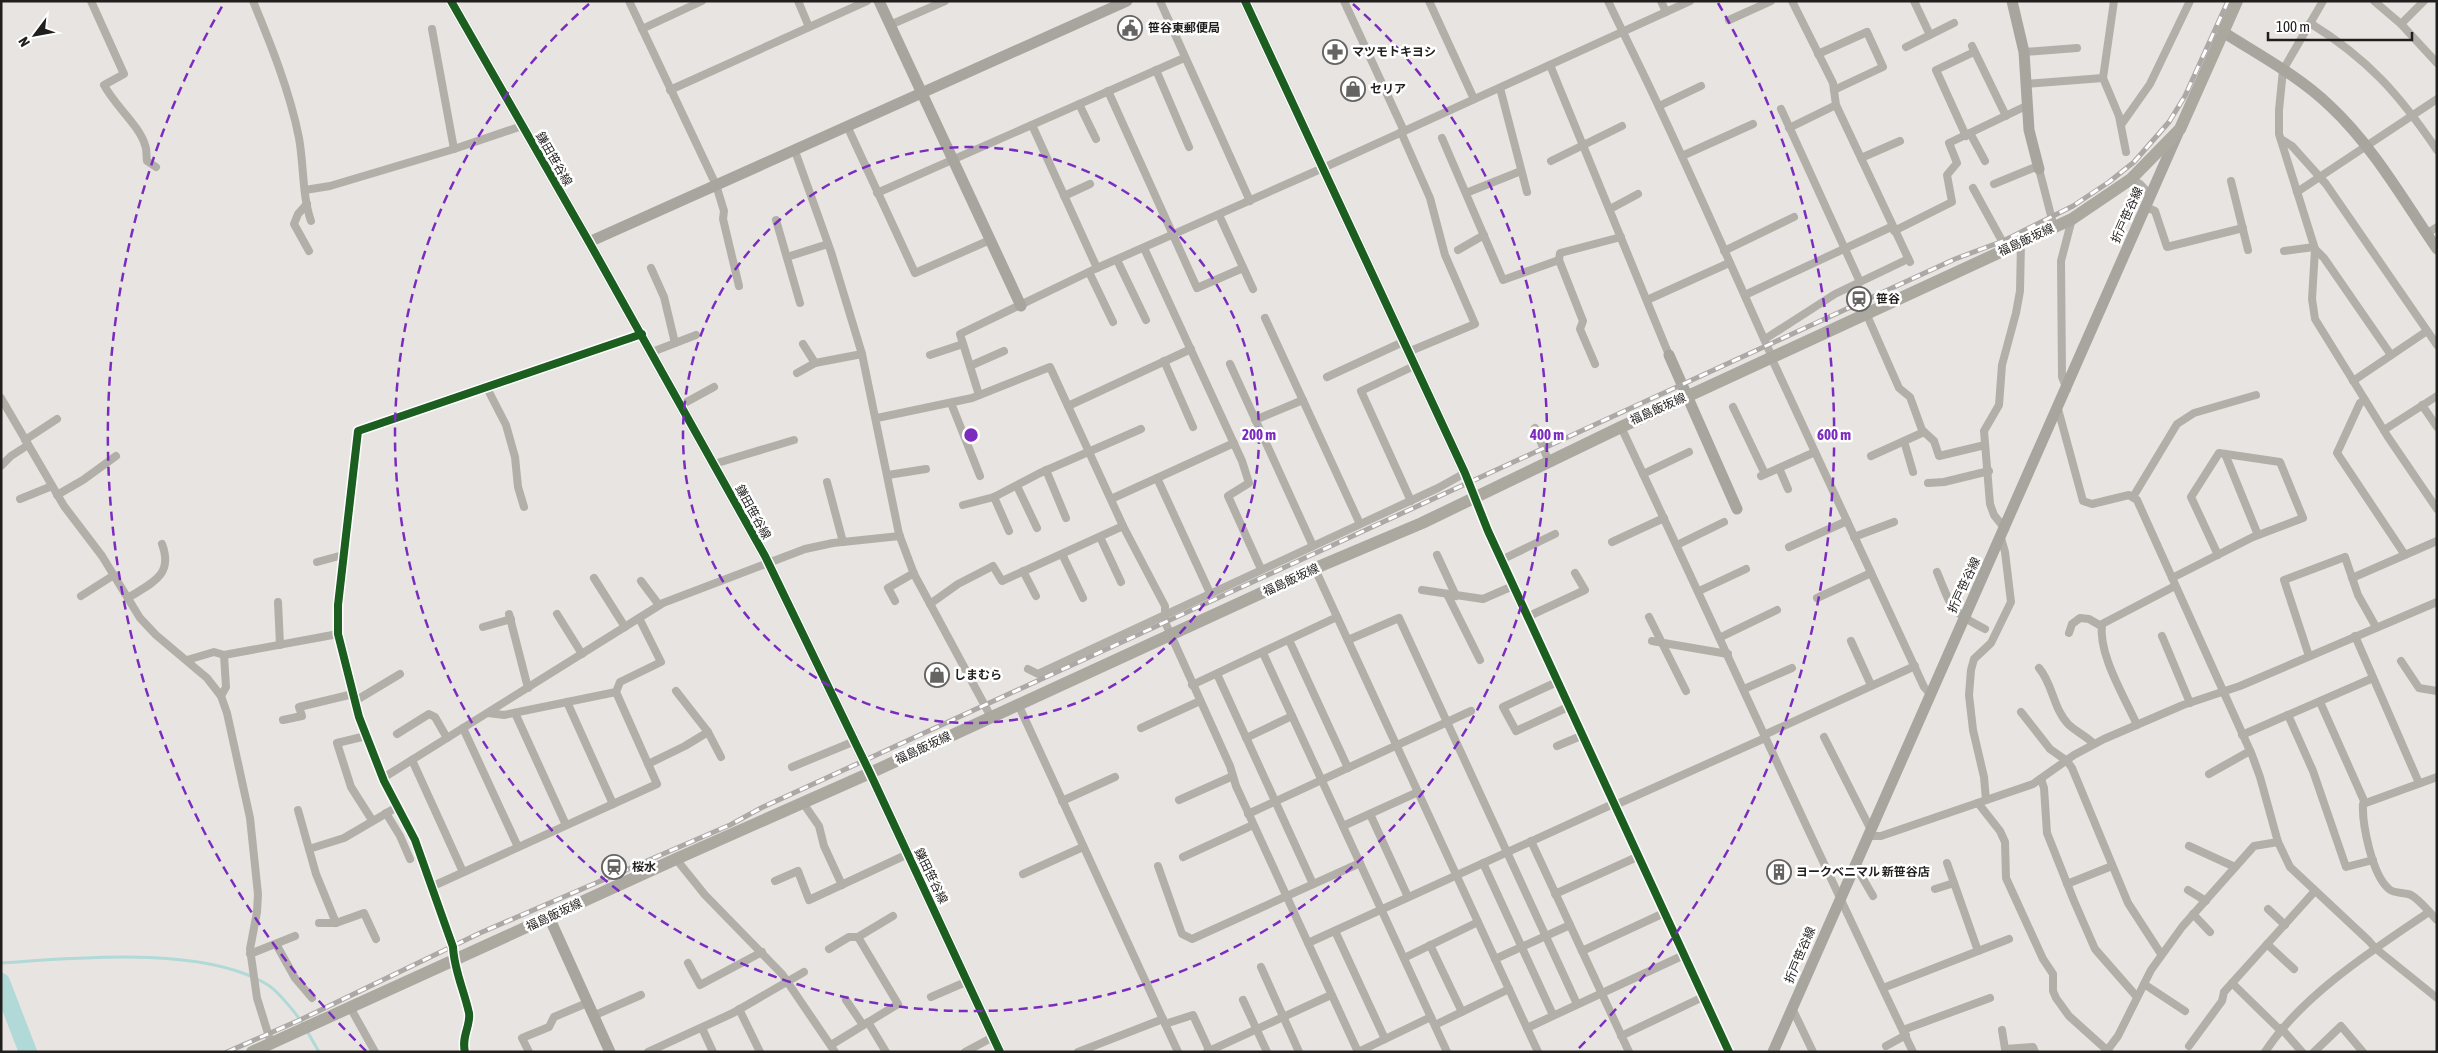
<svg xmlns="http://www.w3.org/2000/svg" width="2438" height="1053" viewBox="0 0 2438 1053" font-family="'Asap Condensed','Noto Sans JP',sans-serif">
	<style>
		.lines { fill: none; stroke-linecap: round; stroke-linejoin: round }
		.stream { stroke: #b0d9d7; stroke-width: 3 }
		.river { stroke: #b0d9d7; stroke-width: 18 }
		.street { stroke: #b2afa9; stroke-width: 8 }
		.secondary { stroke: #a8a59e; stroke-width: 11 }
		.primary { stroke: #aba8a0; stroke-width: 12 }
		.rail-casing { stroke: #aba8a5; stroke-width: 5 }
		.rail { stroke: #fff; stroke-width: 3; stroke-dasharray: 9; stroke-linecap: butt }
		.cycleway-casing { stroke: #fff; stroke-width: 11 }
		.cycleway { stroke: #1b5e20; stroke-width: 8 }
		.ring { fill: none; stroke: #7b2cbf; stroke-width: 2.5; stroke-dasharray: 9 6 }
		.labels { text-anchor: middle; dominant-baseline: central; stroke-width: 5; stroke-linejoin: round; paint-order: stroke }
		.poi-label { font-size: 12px; font-weight: bold; fill: #211f1d; stroke: #fff; text-anchor: start }
		.street-label { font-size: 12px; fill: #211f1d; stroke: #fff }
		.centre { fill: #7b2cbf; stroke: #fff; stroke-width: 2.5 }
		.ring-label { font-size: 15px; text-anchor: middle; font-weight: bold; fill: #7b2cbf; stroke: #fff; stroke-width: 5; stroke-linejoin: round; paint-order: stroke }
	</style>
	<rect width="100%" height="100%" fill="#e7e4e1"/>
	<g class="lines">
		<g class="stream">
			<path d="M1 963C76 958 203 945 268 985 279 992 297 1015 304 1025"/>
			<path d="M307 1031 319 1052"/>
		</g>
		<path class="river" d="M1 982 28 1052"/>
		<g class="street">
			<path d="M91 1 124 74 104 85C115 106 139 125 145 145 147 149 146 156 147 161L156 167"/>
			<path d="M253 1C271 45 290 92 299 138 304 166 302 195 311 221"/>
			<path d="M629 1 716 185 724 211 723 219 739 286"/>
			<path d="M798 1 809 27"/>
			<path d="M1160 1 1250 201"/>
			<path d="M1344 1 1404 131"/>
			<path d="M1429 1 1474 99"/>
			<path d="M1608 1C1625 37 1643 72 1659 107 1698 190 1735 274 1772 357"/>
			<path d="M1661 1 1666 12"/>
			<path d="M1792 1 1833 83 1836 105 1910 262"/>
			<path d="M1914 1 1930 35"/>
			<path d="M2114 1 2103 78 2119 116 2126 152"/>
			<path d="M2323 1 2283 70 2279 110V134L2315 249 2312 299 2315 319 2388 437 2437 509"/>
			<path d="M2374 1 2401 24 2437 63"/>
			<path d="M1729 20 1771 1"/>
			<path d="M2310 23C2368 59 2399 94 2437 150"/>
			<path d="M2401 24 2424 1"/>
			<path d="M890 25 945 1"/>
			<path d="M432 29 454 149"/>
			<path d="M642 29 702 1"/>
			<path d="M1972 46 2006 116"/>
			<path d="M1906 47 1954 23"/>
			<path d="M2024 52 2077 48"/>
			<path d="M1818 54 1867 32 1883 67 1834 90"/>
			<path d="M1550 65 1669 355"/>
			<path d="M1156 70 1189 147"/>
			<path d="M2025 84 2103 78"/>
			<path d="M1500 88 1527 192"/>
			<path d="M670 90 867 1"/>
			<path d="M1108 91 1197 288 1243 268"/>
			<path d="M1079 104 1096 139"/>
			<path d="M1659 106 1701 86"/>
			<path d="M1781 109 1860 282"/>
			<path d="M1032 125 1097 268"/>
			<path d="M2121 125 2150 84 2190 1"/>
			<path d="M848 128 915 273 990 240"/>
			<path d="M1789 128 1836 105"/>
			<path d="M1401 132 1430 198 1445 255 1475 324 1408 352"/>
			<path d="M1970 133 1985 161"/>
			<path d="M1966 136 1936 70 1974 52"/>
			<path d="M1442 138 1503 280 1559 260 1583 321 1580 329 1595 364"/>
			<path d="M2281 139 2292 146 2326 184 2437 345"/>
			<path d="M795 151 831 252 862 354 899 534 914 574 991 717"/>
			<path d="M1682 156 1753 124"/>
			<path d="M1861 158 1900 141"/>
			<path d="M1551 161 1622 126"/>
			<path d="M2039 169 2054 227"/>
			<path d="M2131 179 2140 184 2151 196"/>
			<path d="M2231 181 2248 250"/>
			<path d="M1994 184 2038 166"/>
			<path d="M1973 188 2007 250"/>
			<path d="M305 190 330 186 454 149 522 126"/>
			<path d="M2297 192 2437 99"/>
			<path d="M877 193 1184 58"/>
			<path d="M1466 193 1521 171"/>
			<path d="M1064 196 1090 184"/>
			<path d="M307 204 298 214 294 224 309 251"/>
			<path d="M2146 207 2155 211 2167 247 2243 228"/>
			<path d="M1610 209 1638 194"/>
			<path d="M1219 215 1253 289"/>
			<path d="M776 220 800 303"/>
			<path d="M1894 231 1952 202 1947 175 1957 163 1949 143 2026 106"/>
			<path d="M2426 234 2437 227"/>
			<path d="M1144 248 1242 461 1249 483 1228 496 1261 569"/>
			<path d="M2315 249 2324 258 2391 355"/>
			<path d="M1458 250 1484 235"/>
			<path d="M1724 251 1794 217"/>
			<path d="M2284 251 2314 247"/>
			<path d="M787 257 828 244"/>
			<path d="M1117 260 1146 320"/>
			<path d="M1559 260 1560 253 1621 237"/>
			<path d="M651 268 664 297 675 343"/>
			<path d="M1089 272 1113 322"/>
			<path d="M1745 295 1891 227"/>
			<path d="M1647 300 1729 263"/>
			<path d="M1866 313 1899 388 1910 397 1922 430 1934 441 1939 456 1985 445"/>
			<path d="M1265 318 1360 524"/>
			<path d="M1765 339 1835 294 1908 259"/>
			<path d="M803 344 815 363"/>
			<path d="M652 352 696 335"/>
			<path d="M930 355 963 344"/>
			<path d="M1771 357 1924 687 1930 694"/>
			<path d="M1164 361 1193 427"/>
			<path d="M1230 364 1313 546"/>
			<path d="M970 366 1004 351"/>
			<path d="M797 373 815 363 862 354"/>
			<path d="M1327 377 1403 342"/>
			<path d="M2353 381 2427 331"/>
			<path d="M487 388 506 425 515 457 518 487 524 507"/>
			<path d="M2067 389 2062 377 2061 261 2072 219"/>
			<path d="M979 395 960 334 1097 268 1323 168 1690 1"/>
			<path d="M1 398 64 506 102 556 140 618 156 635 207 678 221 696 227 713 250 818 258 894 257 912 250 949 257 998 271 1043"/>
			<path d="M2365 400 2360 403 2337 453 2405 555"/>
			<path d="M951 403 980 476"/>
			<path d="M681 405 714 387"/>
			<path d="M2422 405 2437 427"/>
			<path d="M1068 406 1191 349"/>
			<path d="M1733 407 1765 474"/>
			<path d="M2058 409 2083 501 2092 504 2129 495 2137 500 2252 755 2260 777 2278 842 2290 867 2369 941 2375 948 2437 998"/>
			<path d="M877 418 972 398 1050 367 1123 526 1165 606V622L1230 766 1236 786 1358 1052"/>
			<path d="M1255 420 1303 400"/>
			<path d="M1621 427C1719 635 1813 844 1913 1052"/>
			<path d="M1535 428 1549 462"/>
			<path d="M2384 430 2437 396"/>
			<path d="M25 440 57 419"/>
			<path d="M1904 441 1913 472"/>
			<path d="M2225 454 2258 535"/>
			<path d="M1871 456 1924 432"/>
			<path d="M714 464 794 440"/>
			<path d="M1 466 11 456 28 445"/>
			<path d="M1779 468 1788 489"/>
			<path d="M1046 470 1066 518"/>
			<path d="M1643 474 1689 452"/>
			<path d="M888 475 926 469"/>
			<path d="M1761 476 1815 452"/>
			<path d="M1157 478 1210 593"/>
			<path d="M827 482 843 542"/>
			<path d="M1928 483 1944 482 1989 471"/>
			<path d="M1017 486 1037 528"/>
			<path d="M57 495 83 480 116 456"/>
			<path d="M994 497 1009 531"/>
			<path d="M2133 497 2177 424 2194 413 2256 395"/>
			<path d="M20 499 52 486"/>
			<path d="M1111 499 1234 443"/>
			<path d="M1411 501 1361 391 1414 366"/>
			<path d="M963 505 994 497 1040 473 1141 429"/>
			<path d="M2005 529 1994 515 1990 504 1984 431 1999 405 2002 365 2016 313 2020 291 2021 243"/>
			<path d="M1100 537 1121 582"/>
			<path d="M1854 537 1894 522"/>
			<path d="M1612 542 1664 518"/>
			<path d="M1677 545 1724 522"/>
			<path d="M1789 547 1847 521"/>
			<path d="M1062 554 1083 598"/>
			<path d="M1437 555 1456 596"/>
			<path d="M1501 560 1555 534"/>
			<path d="M317 562 343 555"/>
			<path d="M1315 569 1538 1052"/>
			<path d="M1023 571 1036 596"/>
			<path d="M1937 572C1952 608 1949 611 1985 629"/>
			<path d="M594 578 625 627"/>
			<path d="M2172 578 2253 537 2303 518 2280 462 2219 453 2191 497 2218 555"/>
			<path d="M2352 578 2437 541"/>
			<path d="M641 581 659 605"/>
			<path d="M1422 590 1483 599 1513 586"/>
			<path d="M1699 591 1746 569"/>
			<path d="M1447 594 1480 660"/>
			<path d="M81 596 114 575"/>
			<path d="M128 598C151 583 174 576 162 544"/>
			<path d="M1817 598 1871 573"/>
			<path d="M895 601 888 588 914 573"/>
			<path d="M278 602 280 645"/>
			<path d="M930 604 958 584 993 566 1002 581 1123 526"/>
			<path d="M509 614 528 688"/>
			<path d="M557 614 582 654"/>
			<path d="M1527 617 1585 590 1575 573"/>
			<path d="M1649 617 1686 691"/>
			<path d="M483 627 511 619"/>
			<path d="M2069 633 2072 624 2080 618 2089 619 2101 626"/>
			<path d="M2162 636 2190 703"/>
			<path d="M2355 636 2419 783"/>
			<path d="M1721 637 1777 610"/>
			<path d="M1289 640 1348 768"/>
			<path d="M1348 640 1399 618 1577 1004"/>
			<path d="M1652 641 1728 654"/>
			<path d="M1851 641 1871 685"/>
			<path d="M1263 653 1447 1052"/>
			<path d="M2309 656 2284 580 2345 557 2358 595 2376 627"/>
			<path d="M187 660 214 652 224 655"/>
			<path d="M2401 661 2419 688 2437 691"/>
			<path d="M2039 668C2053 684 2053 709 2069 725 2077 732 2086 736 2094 744"/>
			<path d="M1028 669 1038 674 1438 488 1465 473 1488 531 1729 1052"/>
			<path d="M1217 674 1313 884"/>
			<path d="M1557 682 1503 707 1516 731 1568 707"/>
			<path d="M1192 685 1337 617"/>
			<path d="M1744 689 1792 668"/>
			<path d="M676 691 708 732 721 757"/>
			<path d="M221 696 226 687 224 655 338 634"/>
			<path d="M355 701 400 674"/>
			<path d="M567 702 613 804"/>
			<path d="M2320 702 2365 803"/>
			<path d="M1018 704 1178 1052"/>
			<path d="M2021 712 2050 749 2067 761 2072 768 2128 903 2161 954"/>
			<path d="M488 713 504 715 616 692 620 682 661 662 639 618"/>
			<path d="M515 713 566 825"/>
			<path d="M2288 715 2313 771 2346 867 2373 860"/>
			<path d="M283 720 302 716 299 707 353 694"/>
			<path d="M2137 725C2124 696 2098 654 2102 624L2175 586"/>
			<path d="M463 728 518 847"/>
			<path d="M1141 728 1200 701"/>
			<path d="M397 734 429 714 435 717 447 738"/>
			<path d="M1764 735 1915 666"/>
			<path d="M2242 735 2373 678"/>
			<path d="M366 736 337 743 351 787 372 820"/>
			<path d="M1824 737 1870 828"/>
			<path d="M1246 738 1292 716"/>
			<path d="M1557 746 1581 736"/>
			<path d="M412 760 463 872"/>
			<path d="M648 764 685 746 708 732"/>
			<path d="M792 767 855 741"/>
			<path d="M2209 774 2250 751"/>
			<path d="M2437 777 2363 804C2362 824 2372 875 2389 889 2394 894 2404 892 2411 895 2420 900 2429 912 2437 920"/>
			<path d="M383 778 663 603 805 549 833 543 900 536"/>
			<path d="M2041 779 2044 788 2047 833 2074 901 2095 949 2137 997"/>
			<path d="M1179 800 1233 776"/>
			<path d="M1986 800 1984 777 1973 730 1969 695 1971 670 1974 659 1991 643 2011 602 2005 552 2001 538"/>
			<path d="M1062 801 1115 777"/>
			<path d="M803 803 819 826 824 846 842 885"/>
			<path d="M1978 803 2000 831 2005 842 2006 878 2043 959 2053 974V991L2056 998 2069 1016 2109 1052"/>
			<path d="M1613 806 1765 738"/>
			<path d="M298 810 316 874 336 923"/>
			<path d="M386 813 400 836 410 859"/>
			<path d="M1248 814 1471 711"/>
			<path d="M1370 814 1408 897"/>
			<path d="M1343 826 1418 792"/>
			<path d="M1867 836H1881L2033 784 2074 755 2104 739 2183 705 2240 686 2437 602"/>
			<path d="M1531 841 1629 1052"/>
			<path d="M2189 846 2235 867"/>
			<path d="M309 849 344 838 397 807"/>
			<path d="M1183 857 1253 825"/>
			<path d="M676 859 705 895 782 974 835 1052"/>
			<path d="M1483 863 1553 1015"/>
			<path d="M1947 863 1978 951"/>
			<path d="M1855 865 1873 896"/>
			<path d="M1158 866 1182 934 1192 939 1360 863"/>
			<path d="M1023 874 1083 847"/>
			<path d="M775 881 798 871 809 900 908 854"/>
			<path d="M2067 884 2112 866"/>
			<path d="M431 887 657 784 616 692"/>
			<path d="M1935 889 1954 883"/>
			<path d="M2188 890 2206 901"/>
			<path d="M1555 894 1637 857"/>
			<path d="M2268 909 2285 925"/>
			<path d="M2193 914 2210 932"/>
			<path d="M319 923H336L364 913 376 939"/>
			<path d="M1335 931 1385 1039"/>
			<path d="M1308 943 1613 804"/>
			<path d="M276 944 295 978 312 998"/>
			<path d="M2267 944 2294 969"/>
			<path d="M1430 945 1462 1012"/>
			<path d="M829 949 849 937H858"/>
			<path d="M1582 951 1664 913"/>
			<path d="M250 954 295 936"/>
			<path d="M1404 958 1478 922"/>
			<path d="M1495 959 1570 925"/>
			<path d="M688 963 700 985 762 952"/>
			<path d="M1261 967 1299 1052"/>
			<path d="M2232 983 2280 1030"/>
			<path d="M2144 984 2185 1011"/>
			<path d="M1883 988 2009 939"/>
			<path d="M931 997 968 981"/>
			<path d="M846 1000 863 1025"/>
			<path d="M1243 1000 1267 1052"/>
			<path d="M350 1007 375 1052"/>
			<path d="M1792 1008 1813 1052"/>
			<path d="M739 1009 760 1052"/>
			<path d="M593 1016 641 995"/>
			<path d="M868 1022 886 1052"/>
			<path d="M1165 1024 1193 1015 1210 1052"/>
			<path d="M1435 1025 1509 989"/>
			<path d="M702 1028 713 1052"/>
			<path d="M1527 1028 1684 955"/>
			<path d="M2281 1028 2302 1052"/>
			<path d="M1903 1030 1990 998"/>
			<path d="M2002 1030 2005 1049 2033 1047 2035 1052"/>
			<path d="M1621 1036 1703 997"/>
			<path d="M831 1045 898 1004 858 937 893 916"/>
			<path d="M1886 1046 1906 1035"/>
			<path d="M2189 1046 2222 1001 2224 992 2314 892"/>
			<path d="M465 1052C461 1037 471 1025 469 1013 464 990 454 970 453 947L415 840 384 781 359 717 338 634V605L358 431 642 334"/>
			<path d="M529 1052 522 1038 549 1027 554 1017 587 1003"/>
			<path d="M648 1052 733 1013 804 972"/>
			<path d="M965 1052 993 1037"/>
			<path d="M1078 1052 1163 1019"/>
			<path d="M1207 1052 1331 995"/>
			<path d="M1358 1052 1431 1017"/>
			<path d="M2106 1052 2118 1036 2151 970 2182 927 2254 846 2278 842"/>
			<path d="M2265 1052C2301 996 2374 949 2429 912"/>
			<path d="M2314 1052 2341 1026 2363 1052"/>
		</g>
		<g class="secondary">
			<path d="M451 1 589 242 765 556 870 773 1000 1052"/>
			<path d="M879 1 1021 306"/>
			<path d="M1245 1 1465 473"/>
			<path d="M2012 1 2024 52 2029 130 2039 169"/>
			<path d="M2223 32C2259 55 2299 76 2330 106 2373 146 2404 201 2437 249"/>
			<path d="M589 242 1127 1"/>
			<path d="M1669 355 1737 509"/>
			<path d="M549 917 610 1052"/>
			<path d="M1773 1052 2178 133"/>
		</g>
		<path class="primary" d="M252 1052 676 859 870 773 1318 567 1422 523 1621 427 2072 219 2131 179 2180 129 2237 1"/>
		<defs>
			<path id="rail" d="M227 1052 302 1019 480 933 730 825 761 808 1955 259 2003 241 2073 206 2109 182 2134 162 2169 122 2185 96 2228 1"/>
		</defs>
		<use href="#rail" class="rail-casing"/>
		<use href="#rail" class="rail"/>
		<defs>
			<g id="cycleway">
				<path d="M451 1 589 242 765 556 870 773 1000 1052"/>
				<path d="M1245 1 1465 473 1488 531 1729 1052"/>
				<path d="M465 1052C461 1037 471 1025 469 1013 464 990 454 970 453 947L415 840 384 781 359 717 338 634V605L358 431 642 334"/>
			</g>
		</defs>
		<use href="#cycleway" class="cycleway-casing"/>
		<use href="#cycleway" class="cycleway"/>
	</g>
	<g class="ring">
		<circle cx="971" cy="435" r="288"/>
		<path d="M1353 4A576 576 0 1 1 589 4"/>
		<path d="M366 1051A863 863 0 0 1 224 3M1718 3A863 863 0 0 1 1576 1051"/>
	</g>
	<defs>
		<symbol id="civic-ring" viewBox="-11 -11 22 22"><circle r="9.5" fill="#fff" stroke="#666462" stroke-width="1.5"/><path d="M-.6-6.5H3V-4.5H.6V-3L4-1V1h2V6H-6V1h2V-1L-.6-3ZM-1.2 2.5V6h2.4V2.5Z" fill="#666462"/></symbol>
		<symbol id="pharmacy-ring" viewBox="-11 -11 22 22"><circle r="9.5" fill="#fff" stroke="#666462" stroke-width="1.5"/><path d="M-2-6h4v4h4v4h-4v4h-4v-4h-4v-4h4Z" fill="#666462"/></symbol>
		<symbol id="shop-ring" viewBox="-11 -11 22 22"><circle r="9.5" fill="#fff" stroke="#666462" stroke-width="1.5"/><path d="M-5-2.5h2.3a2.7 3.5 0 0 1 5.4 0H5L5.5 6h-11ZM-1.5-2.5h3a1.5 2.3 0 0 0-3 0Z" fill="#666462"/></symbol>
		<symbol id="station-ring" viewBox="-11 -11 22 22"><circle r="9.5" fill="#fff" stroke="#666462" stroke-width="1.5"/><path d="M-3-6H3Q5-6 5-4V2Q5 4 3 4L4.5 6H3L1.5 4h-3L-3 6H-4.5L-3 4Q-5 4-5 2V-4Q-5-6-3-6ZM-3.5-4v3h7v-3ZM-3.5 1v1.5H-2V1ZM2 1v1.5H3.5V1Z" fill="#666462"/></symbol>
		<symbol id="building-ring" viewBox="-11 -11 22 22"><circle r="9.5" fill="#fff" stroke="#666462" stroke-width="1.5"/><path d="M-4-6H4V6H1V3H-1V6H-4ZM-2.5-4.3h1.7v1.8h-1.7ZM.8-4.3h1.7v1.8H.8ZM-2.5-1h1.7V.8h-1.7ZM.8-1h1.7V.8H.8Z" fill="#666462"/></symbol>
	</defs>
	<g fill-rule="evenodd">
		<use href="#civic-ring" x="1116" y="14" width="28" height="28"/>
		<use href="#pharmacy-ring" x="1321" y="38" width="28" height="28"/>
		<use href="#shop-ring" x="1339" y="75" width="28" height="28"/>
		<use href="#station-ring" x="1845" y="285" width="28" height="28"/>
		<use href="#shop-ring" x="923" y="661" width="28" height="28"/>
		<use href="#station-ring" x="600" y="853" width="28" height="28"/>
		<use href="#building-ring" x="1765" y="858" width="28" height="28"/>
	</g>
	<g class="labels">
		<g class="poi-label">
			<text x="1148" y="28">笹谷東郵便局</text>
			<text x="1352" y="52">マツモトキヨシ</text>
			<text x="1370" y="89">セリア</text>
			<text x="1876" y="299">笹谷</text>
			<text x="954" y="675">しまむら</text>
			<text x="632" y="867">桜水</text>
			<text x="1796" y="872">ヨークベニマル 新笹谷店</text>
		</g>
		<g class="street-label">
			<text transform="translate(554 159) rotate(60)">鎌田笹谷線</text>
			<text transform="translate(2127 215) rotate(-66)">折戸笹谷線</text>
			<text transform="translate(2026 240) rotate(-25)">福島飯坂線</text>
			<text transform="translate(1658 409) rotate(-24)">福島飯坂線</text>
			<text transform="translate(753 512) rotate(61)">鎌田笹谷線</text>
			<text transform="translate(1291 580) rotate(-25)">福島飯坂線</text>
			<text transform="translate(1964 585) rotate(-65)">折戸笹谷線</text>
			<text transform="translate(923 748) rotate(-25)">福島飯坂線</text>
			<text transform="translate(931 876) rotate(64)">鎌田笹谷線</text>
			<text transform="translate(554 915) rotate(-25)">福島飯坂線</text>
			<text transform="translate(1800 955) rotate(-67)">折戸笹谷線</text>
		</g>
	</g>
	<circle cx="971" cy="435" r="8" class="centre"/>
	<g class="ring-label">
		<text x="1259" y="440">200 m</text>
		<text x="1547" y="440">400 m</text>
		<text x="1834" y="440">600 m</text>
	</g>
	<rect width="2438" height="1053" fill="none" stroke="#211f1d" stroke-width="5"/>
	<g transform="translate(35 35) rotate(238)" stroke="#ffffff" stroke-width="4" paint-order="stroke">
	<path d="M0-4L9 19L0 12L-9 19Z" fill="#211f1d"/>
	<text y="-8" font-size="14" font-weight="bold" text-anchor="middle" fill="#211f1d">N</text>
	</g>
	<path d="M2268 32v8h144v-8" fill="none" stroke="#211f1d" stroke-width="2.5"/>
	<text x="2276" y="32" font-size="15" fill="#211f1d" stroke="#ffffff" stroke-width="4" paint-order="stroke">100 m</text>
</svg>
